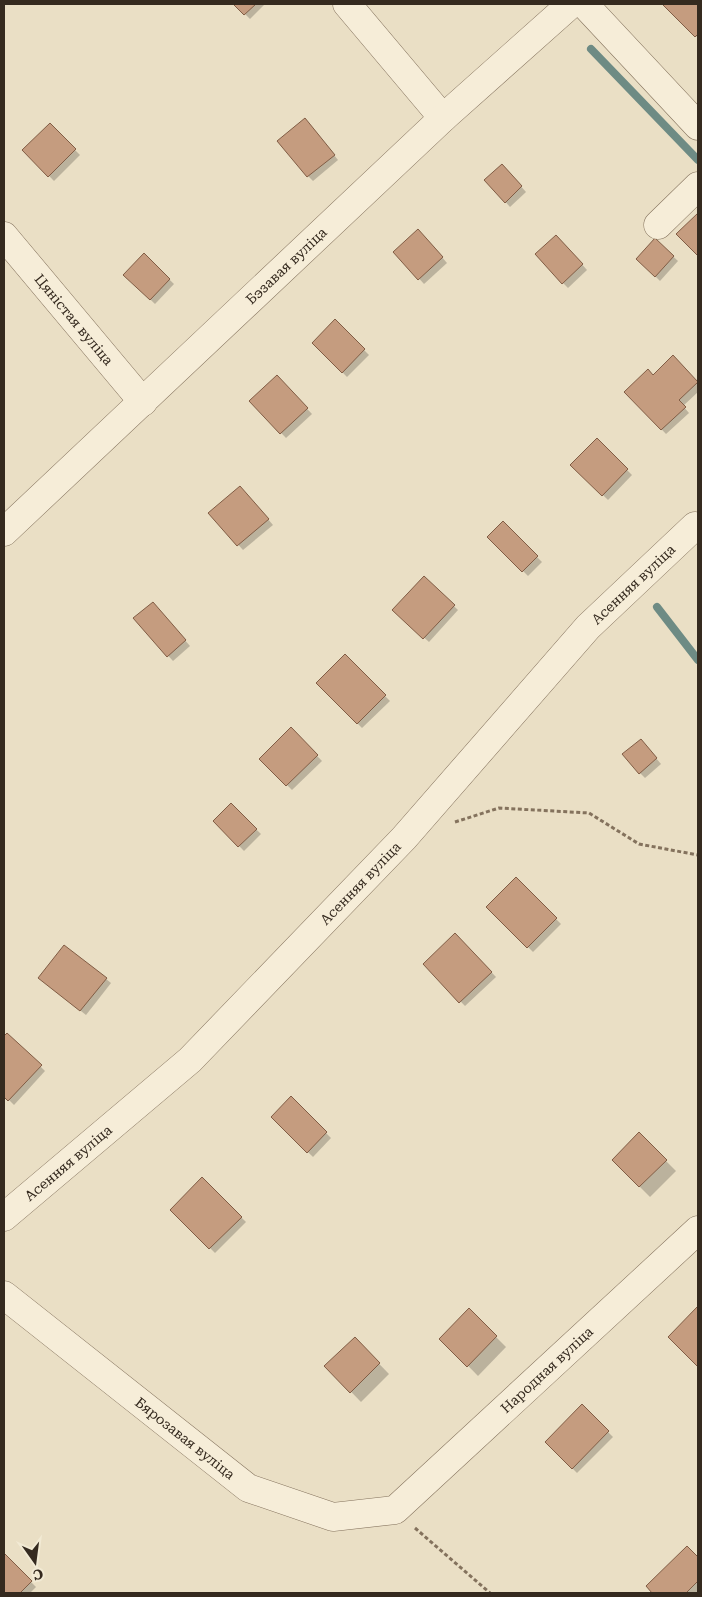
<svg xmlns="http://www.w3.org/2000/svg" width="702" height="1597" viewBox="0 0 702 1597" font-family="'Roboto Serif',serif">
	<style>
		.shadow { fill: #0003 }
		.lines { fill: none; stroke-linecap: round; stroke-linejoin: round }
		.stream { stroke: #6e8b84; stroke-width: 8 }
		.building { fill: #c59c7f; stroke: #815d45 }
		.minor-casing { stroke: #84725d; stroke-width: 29 }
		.path { stroke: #84725d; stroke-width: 3; stroke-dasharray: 4 2.5; stroke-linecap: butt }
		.minor { stroke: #f6edd8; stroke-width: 28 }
		.labels { text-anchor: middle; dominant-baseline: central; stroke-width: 4.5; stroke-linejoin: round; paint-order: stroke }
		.street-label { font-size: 14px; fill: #352a1f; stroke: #f2ead4 }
	</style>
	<rect width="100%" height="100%" fill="#eadfc5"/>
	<g class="shadow">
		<path d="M235 4H265L250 19Z"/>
		<path d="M666 4H698V38L665 5Z"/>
		<path d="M50 125 80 155 54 181 24 150Z"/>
		<path d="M310 125 338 160 313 181 308 176Z"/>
		<path d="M502 165 526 192 510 207 486 180Z"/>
		<path d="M423 235 447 263 424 284 395 252Z"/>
		<path d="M655 240 678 261 660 281 638 259Z"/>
		<path d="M561 241 587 270 568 288 563 283Z"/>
		<path d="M144 255 174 284 155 304 125 275Z"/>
		<path d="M335 321 369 355 347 377 314 343Z"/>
		<path d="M673 357 698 383V392L683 406 689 413 666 434 626 392 653 376Z"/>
		<path d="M277 377 312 414 286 438 251 401Z"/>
		<path d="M597 440 632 475 608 500 572 465Z"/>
		<path d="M245 492 273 525 243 550 210 513Z"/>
		<path d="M503 523 542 562 528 576 489 537Z"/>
		<path d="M424 578 458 610 429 642 394 610Z"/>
		<path d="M157 608 190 646 173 661 135 619Z"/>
		<path d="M345 656 390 701 362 728 317 683Z"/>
		<path d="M291 729 322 761 292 790 261 759Z"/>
		<path d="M645 745 661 764 645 778 640 773Z"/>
		<path d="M231 805 261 834 244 851 215 821Z"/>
		<path d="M516 879 561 924 533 952 488 907Z"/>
		<path d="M455 934 496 977 465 1006 424 964Z"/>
		<path d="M106 979 111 983 86 1015 45 983Z"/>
		<path d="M7 1034 45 1071 14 1105 4 1095V1038Z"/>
		<path d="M291 1098 331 1138 313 1157 272 1117Z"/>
		<path d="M639 1134 676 1171 650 1197 613 1160Z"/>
		<path d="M202 1179 246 1222 215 1253 172 1210Z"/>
		<path d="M698 1308V1366L669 1337Z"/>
		<path d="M469 1310 506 1347 478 1376 441 1338Z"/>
		<path d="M355 1339 389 1374 361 1402 326 1366Z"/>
		<path d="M582 1406 613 1437 577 1473 546 1442Z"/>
		<path d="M687 1547 698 1559V1591L696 1593H654L647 1586Z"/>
		<path d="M4 1555 36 1587 30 1593H4Z"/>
	</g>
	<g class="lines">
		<g class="stream">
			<path d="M591 49 698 160"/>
			<path d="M657 607 698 660"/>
		</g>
	</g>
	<g class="building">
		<path d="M233 4H256L244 15Z"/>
		<path d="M664 4H698V34L695 37 663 5Z"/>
		<path d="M305 118 335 155 307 177 277 141Z"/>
		<path d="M50 123 76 149 48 177 22 150Z"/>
		<path d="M502 164 522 186 505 203 484 180Z"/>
		<path d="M698 213V256L676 234Z"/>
		<path d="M418 229 443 257 418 280 393 252Z"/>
		<path d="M556 235 583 264 562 284 535 254Z"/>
		<path d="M655 238 674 256 655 277 636 259Z"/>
		<path d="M144 253 170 279 150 300 123 275Z"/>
		<path d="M335 319 365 349 342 373 312 343Z"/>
		<path d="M673 355 698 382 679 400 686 407 661 430 624 392 648 369 653 375Z"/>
		<path d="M277 375 308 408 280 434 249 401Z"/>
		<path d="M597 438 628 469 602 496 570 465Z"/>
		<path d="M240 486 269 519 237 546 208 513Z"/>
		<path d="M503 521 538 556 522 572 487 537Z"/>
		<path d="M424 576 455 605 423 639 392 610Z"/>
		<path d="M153 602 186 640 167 657 133 618Z"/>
		<path d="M345 654 386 695 357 724 316 683Z"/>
		<path d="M291 727 318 755 286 786 259 759Z"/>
		<path d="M641 739 657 758 639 774 622 754Z"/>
		<path d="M231 803 257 829 238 847 213 821Z"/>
		<path d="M516 877 557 918 527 948 486 907Z"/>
		<path d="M455 933 492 972 459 1003 423 964Z"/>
		<path d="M64 945 107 978 80 1011 38 978Z"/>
		<path d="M7 1033 42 1065 8 1101 4 1097V1036Z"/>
		<path d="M291 1096 327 1132 307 1153 271 1117Z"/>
		<path d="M639 1132 667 1160 639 1187 612 1160Z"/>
		<path d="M202 1177 242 1217 209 1249 170 1210Z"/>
		<path d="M698 1306V1367L668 1337Z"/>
		<path d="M469 1308 497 1336 467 1367 439 1339Z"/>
		<path d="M355 1337 380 1363 350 1393 324 1366Z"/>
		<path d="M582 1404 609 1431 572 1469 545 1442Z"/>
		<path d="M687 1546 698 1557V1581L686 1593H652L646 1586Z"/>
		<path d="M4 1553 32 1581 20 1593H4Z"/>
	</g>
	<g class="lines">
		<defs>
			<g id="minor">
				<path d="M347 4 443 118"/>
				<path d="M584 4 698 126"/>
				<path d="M658 225 698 186"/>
				<path id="s1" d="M4 236 143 402"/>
				<path id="s2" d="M4 532 443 118 571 4"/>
				<path id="s3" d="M4 1217 190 1060 404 838 588 627 695 526"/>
				<path id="s4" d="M4 1295 248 1488 333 1517 395 1510 698 1230"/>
			</g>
		</defs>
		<use href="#minor" class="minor-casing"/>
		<g class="path">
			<path d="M455 822 499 808 589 813 639 844 698 855"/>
			<path d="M415 1528 490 1593"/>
		</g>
		<use href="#minor" class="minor"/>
	</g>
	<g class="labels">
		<g class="street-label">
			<text stroke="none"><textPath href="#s2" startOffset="388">Бэзавая вуліца</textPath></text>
			<text stroke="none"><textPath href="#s1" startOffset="109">Цяністая вуліца</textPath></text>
			<text stroke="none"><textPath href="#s3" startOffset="894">Асенняя вуліца</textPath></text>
			<text stroke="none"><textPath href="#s3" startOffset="489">Асенняя вуліца</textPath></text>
			<text stroke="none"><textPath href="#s3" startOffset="84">Асенняя вуліца</textPath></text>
			<text stroke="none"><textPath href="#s4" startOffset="670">Народная вуліца</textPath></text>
			<text stroke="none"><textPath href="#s4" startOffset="231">Бярозавая вуліца</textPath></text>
		</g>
	</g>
	<rect width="702" height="1597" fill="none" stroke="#352a1f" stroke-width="10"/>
	<g transform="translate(35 1562) rotate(166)" stroke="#f2ead4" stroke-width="4" paint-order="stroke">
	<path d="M0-4L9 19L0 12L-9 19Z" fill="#352a1f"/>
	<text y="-8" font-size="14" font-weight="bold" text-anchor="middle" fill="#352a1f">С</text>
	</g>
</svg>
